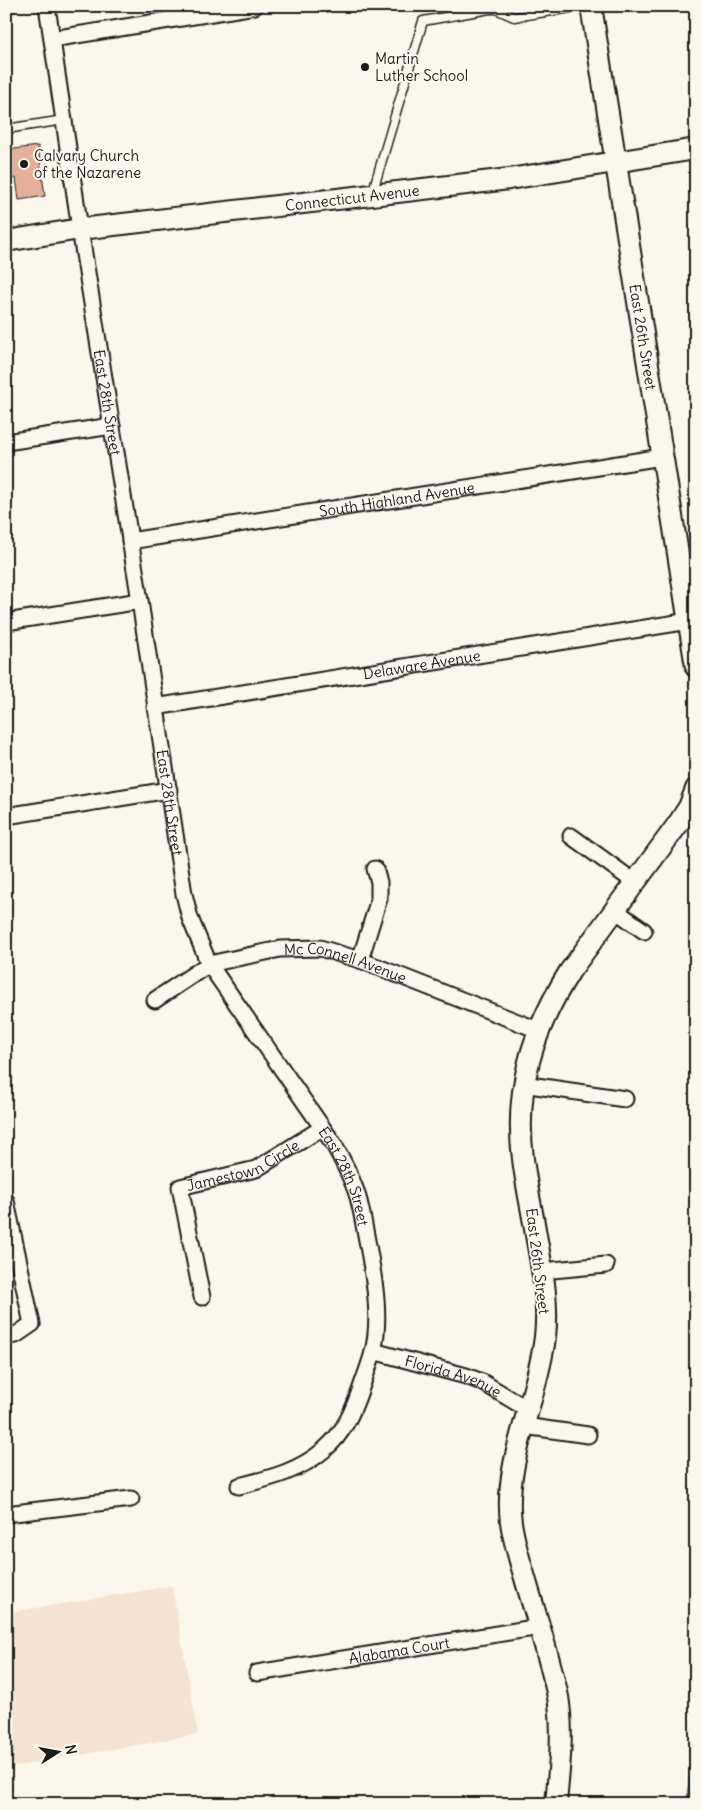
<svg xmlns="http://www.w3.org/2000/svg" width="702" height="1810" viewBox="0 0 702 1810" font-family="Delius,sans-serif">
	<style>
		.built { fill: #f4e2d3 }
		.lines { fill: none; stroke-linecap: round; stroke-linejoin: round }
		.stream { stroke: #5b8795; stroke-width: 4 }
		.building { fill: #e5b099; stroke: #1c1c1c }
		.lane-casing { stroke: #1c1c1c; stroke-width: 11 }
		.street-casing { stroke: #1c1c1c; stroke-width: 19 }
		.secondary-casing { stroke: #1c1c1c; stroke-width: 24 }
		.lane { stroke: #fbf7ec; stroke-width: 8 }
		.street { stroke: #fbf7ec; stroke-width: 15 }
		.secondary { stroke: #fbf7ec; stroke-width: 20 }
		.poi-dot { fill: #1c1c1c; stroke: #fbf7ec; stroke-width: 2 }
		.labels { text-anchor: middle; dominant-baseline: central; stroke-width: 4; stroke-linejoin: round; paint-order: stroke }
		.poi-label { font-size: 15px; fill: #1c1c1c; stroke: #fbf7ec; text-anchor: start }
		.street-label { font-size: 15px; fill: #1c1c1c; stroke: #fbf7ec }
	</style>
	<rect width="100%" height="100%" fill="#fbf7ec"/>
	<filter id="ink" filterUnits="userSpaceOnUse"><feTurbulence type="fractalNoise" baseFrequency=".02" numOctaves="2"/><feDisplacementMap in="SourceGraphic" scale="10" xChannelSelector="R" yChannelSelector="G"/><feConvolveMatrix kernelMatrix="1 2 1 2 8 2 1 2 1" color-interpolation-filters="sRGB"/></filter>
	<g filter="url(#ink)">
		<path class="built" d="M172 1586 198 1734 6 1768V1613Z"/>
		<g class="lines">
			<path class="stream" d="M688 1804 696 1722"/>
		</g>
		<path class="building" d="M38 146 45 196 19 200 16 178 6 179V150Z"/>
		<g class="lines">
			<defs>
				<g id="lane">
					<path d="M6 129 64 120"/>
					<path d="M372 194 423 21 490 9H496L514 17 584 6"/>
				</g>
				<g id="street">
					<path id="s1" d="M47 6 80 229 140 601 184 894 190 918 209 964 333 1143C342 1159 350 1174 356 1191 361 1205 363 1221 366 1235 373 1273 382 1314 373 1352 370 1364 365 1376 361 1388 353 1411 344 1433 325 1449 300 1471 271 1478 239 1486"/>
					<path d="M52 39 255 6"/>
					<path d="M6 442 112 426"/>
					<path id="s2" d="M130 541 662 457"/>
					<path d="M6 622 140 601"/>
					<path id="s3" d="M155 707 689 621"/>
					<path d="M6 816 169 790"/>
					<path d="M571 836 636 883"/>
					<path d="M615 910 644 931"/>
					<path d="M360 960 379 899V882L375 869"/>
					<path id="s4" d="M155 1000 209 964 280 949 320 948 360 960 538 1030"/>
					<path d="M523 1084 625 1099"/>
					<path d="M6 1201 32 1324 16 1335 6 1336"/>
					<path d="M542 1271 606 1265"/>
					<path id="s5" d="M202 1297 180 1187 256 1169 322 1128"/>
					<path id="s6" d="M373 1351 466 1376 482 1382 529 1410"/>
					<path d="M524 1426 588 1435"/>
					<path d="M6 1514 131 1499"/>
					<path id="s7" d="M257 1673 540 1627"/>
				</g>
				<g id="secondary">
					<path id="s8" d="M591 6 696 667"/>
					<path id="s9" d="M6 241 80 229 509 179 696 149"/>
					<path d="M556 1804C559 1768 564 1732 558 1697 550 1659 538 1622 527 1585 521 1564 514 1544 511 1522 503 1463 538 1397 545 1337 549 1303 542 1268 536 1235 532 1210 526 1184 523 1159 514 1088 533 1030 570 971L678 824 689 807 696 789"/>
				</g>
			</defs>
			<use href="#lane" class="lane-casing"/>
			<use href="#street" class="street-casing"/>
			<use href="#secondary" class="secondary-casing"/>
			<use href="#lane" class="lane"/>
			<use href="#street" class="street"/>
			<use href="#secondary" class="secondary"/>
		</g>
	</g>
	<g class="poi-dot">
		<circle cx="365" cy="67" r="5"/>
		<circle cx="24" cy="164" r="5"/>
	</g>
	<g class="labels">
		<g class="poi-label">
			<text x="375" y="58">Martin<tspan x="375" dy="17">Luther School</tspan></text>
			<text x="34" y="155">Calvary Church<tspan x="34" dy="17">of the Nazarene</tspan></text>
		</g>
		<g class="street-label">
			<text stroke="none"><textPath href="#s9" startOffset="349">Connecticut Avenue</textPath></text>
			<text stroke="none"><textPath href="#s8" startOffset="335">East 26th Street</textPath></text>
			<text stroke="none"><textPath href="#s1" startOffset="401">East 28th Street</textPath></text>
			<text stroke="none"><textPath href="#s2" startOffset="270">South Highland Avenue</textPath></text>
			<text stroke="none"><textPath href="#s3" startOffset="270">Delaware Avenue</textPath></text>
			<text stroke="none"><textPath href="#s1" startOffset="806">East 28th Street</textPath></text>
			<text stroke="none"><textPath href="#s4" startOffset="205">Mc Connell Avenue</textPath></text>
			<text stroke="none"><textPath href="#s5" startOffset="179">Jamestown Circle</textPath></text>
			<text stroke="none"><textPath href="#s1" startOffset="1226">East 28th Street</textPath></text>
			<text transform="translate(538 1261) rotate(83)">East 26th Street</text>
			<text stroke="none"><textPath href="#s6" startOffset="84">Florida Avenue</textPath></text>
			<text stroke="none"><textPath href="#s7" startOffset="144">Alabama Court</textPath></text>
		</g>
	</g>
	<rect width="702" height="1810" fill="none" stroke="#fbf7ec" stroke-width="25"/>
	<rect x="12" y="12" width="677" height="1785" fill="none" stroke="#1c1c1c" stroke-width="2" filter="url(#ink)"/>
	<g transform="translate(58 1752) rotate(79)" stroke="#fbf7ec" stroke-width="4" paint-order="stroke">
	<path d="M0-4L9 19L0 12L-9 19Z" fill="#1c1c1c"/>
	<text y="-8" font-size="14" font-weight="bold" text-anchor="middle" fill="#1c1c1c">N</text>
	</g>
</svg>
